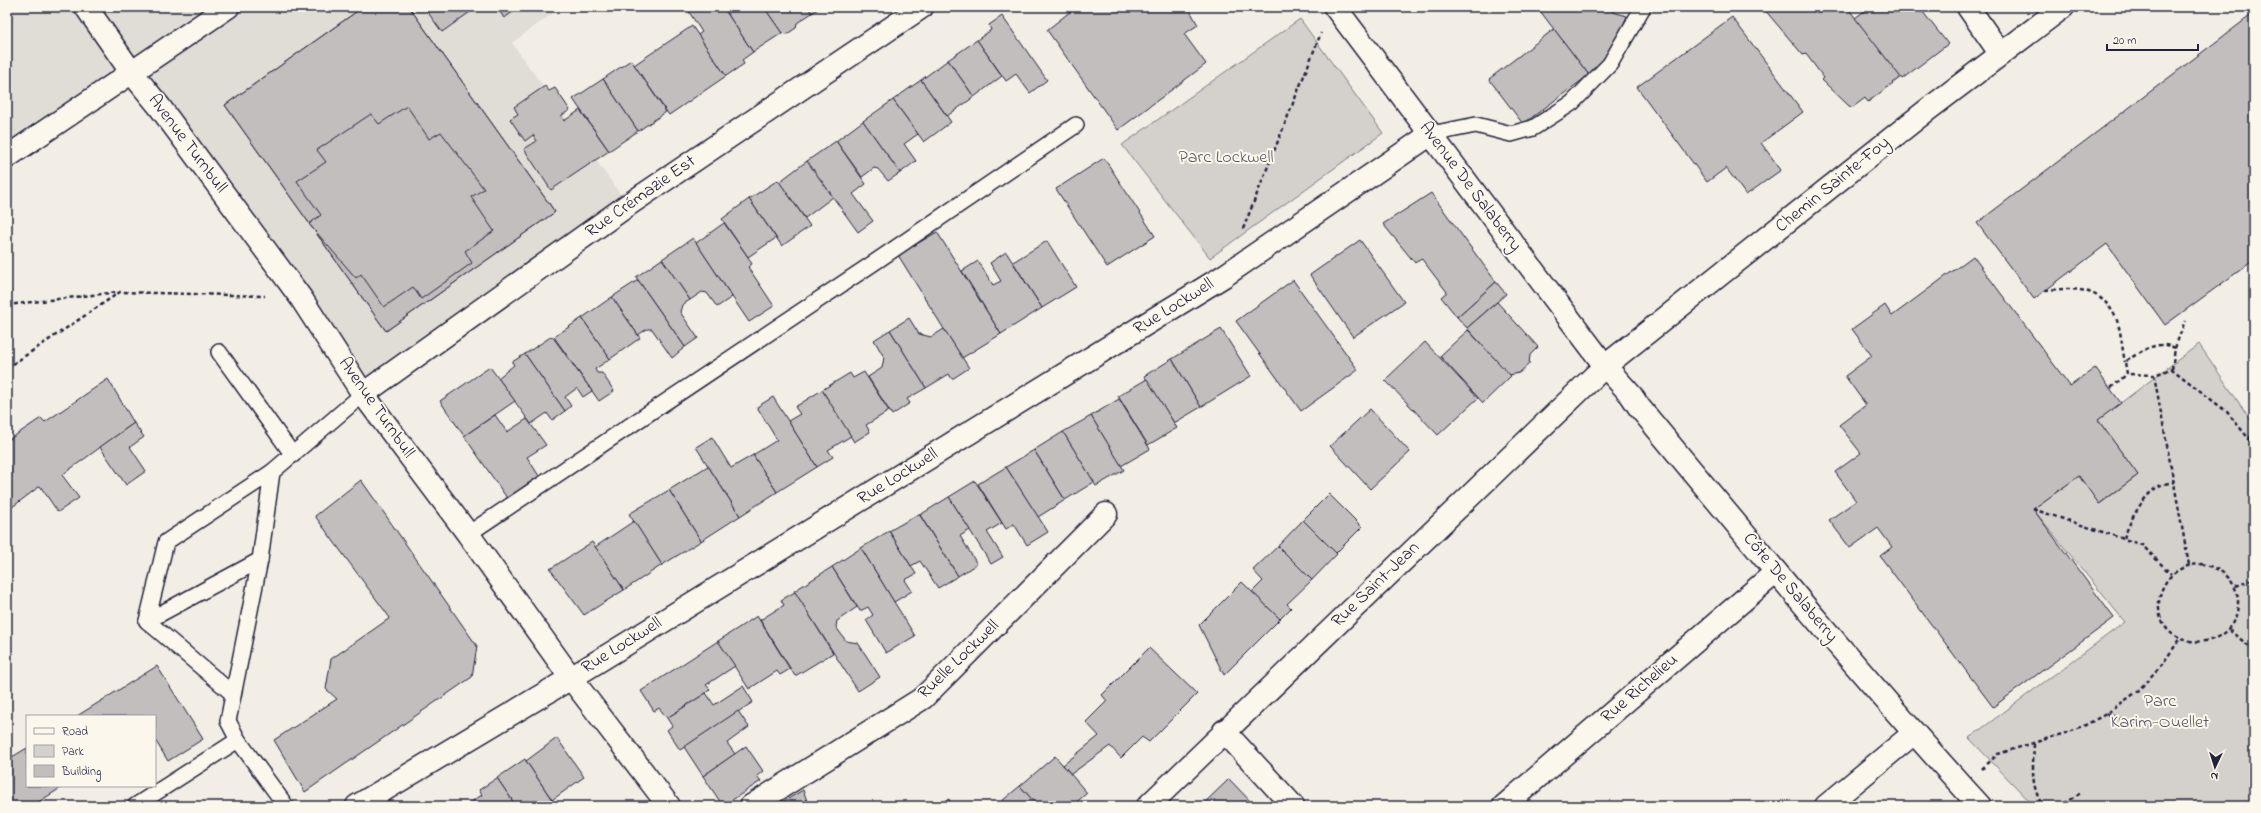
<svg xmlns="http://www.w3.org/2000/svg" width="2261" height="813" viewBox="0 0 2261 813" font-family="'Indie Flower',sans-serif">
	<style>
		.built { fill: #e0dcd6 }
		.green { fill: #d4d1cc; stroke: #7b7a84 }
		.building { fill: #c2bebe; stroke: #22223b; fill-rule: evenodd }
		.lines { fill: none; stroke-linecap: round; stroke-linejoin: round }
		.service-casing { stroke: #22223b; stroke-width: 18 }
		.minor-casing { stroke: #22223b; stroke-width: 25 }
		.tertiary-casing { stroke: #22223b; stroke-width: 25 }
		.secondary-casing { stroke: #22223b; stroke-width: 25 }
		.path { stroke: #22223b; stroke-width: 2.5; stroke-dasharray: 4 3; stroke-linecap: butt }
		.service { stroke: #fbf7ec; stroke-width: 15 }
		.minor { stroke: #fbf7ec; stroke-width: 22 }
		.tertiary { stroke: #fbf7ec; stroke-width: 22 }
		.secondary { stroke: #fbf7ec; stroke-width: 22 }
		.labels { text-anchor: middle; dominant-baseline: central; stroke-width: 4; stroke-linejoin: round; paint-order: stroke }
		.street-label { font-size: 18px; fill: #22223b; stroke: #fbf7ec }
		.park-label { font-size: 18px; fill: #575766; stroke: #fbf7ec }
	</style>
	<rect width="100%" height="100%" fill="#f2eee5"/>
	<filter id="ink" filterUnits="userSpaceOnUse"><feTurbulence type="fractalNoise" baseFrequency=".025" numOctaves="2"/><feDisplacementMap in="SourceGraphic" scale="8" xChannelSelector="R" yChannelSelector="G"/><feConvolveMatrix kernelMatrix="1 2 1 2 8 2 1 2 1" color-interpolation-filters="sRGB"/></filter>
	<g filter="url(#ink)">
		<path class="built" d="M7 7H561L512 43 628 205 363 394 133 74 7 162Z"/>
		<g class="green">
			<path d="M1300 19 1383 133 1210 258 1122 145Z"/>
			<path d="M2199 344 2254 425V806H2034L1969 738 2125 622 2033 509 2079 476 2100 504 2138 475 2098 420Z"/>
		</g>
		<g class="building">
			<path d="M363 7H409L555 212 386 331 225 105ZM407 106 429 139 441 132 484 189 471 197 494 231 465 251 472 263 421 299 413 287 384 307 361 274 356 278 309 224 321 215 297 181 326 162 317 150 371 114 379 124Z"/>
			<path d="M363 7H409L555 212 386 331 225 105Z"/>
			<path d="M424 7H477L442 32Z"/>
			<path d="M497 7H509L513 12 504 18Z"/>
			<path d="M697 7H723L753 52 742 60 744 64 726 76 698 35 702 32 689 12Z"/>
			<path d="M723 7H764L782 33 753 52Z"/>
			<path d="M764 7H808L812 13 797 23 796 28 787 34 782 33Z"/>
			<path d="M808 7H821L812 13Z"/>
			<path d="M1188 7 1198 25 1184 34 1206 64 1118 130 1047 30 1076 7Z"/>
			<path d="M1537 7H1610L1613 12 1627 16 1616 42 1603 62 1589 75Z"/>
			<path d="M1757 7H1847L1901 77 1868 102 1865 98 1853 107 1849 106 1822 80 1824 78 1806 54 1803 55 1764 9 1760 12Z"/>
			<path d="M1870 7H1919L1948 44 1902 79 1855 18Z"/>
			<path d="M2254 13V260L2165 325 2107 244 2034 299 1977 223Z"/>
			<path d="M1002 16 1047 80 1030 93 1016 74 1006 81 977 40 991 30 989 25Z"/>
			<path d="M1732 17 1803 112 1761 143 1781 170 1746 195 1726 168 1707 182 1637 87Z"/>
			<path d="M692 26 726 76 669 115 634 65Z"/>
			<path d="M1554 29 1589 75 1523 124 1489 79Z"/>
			<path d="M977 40 1002 76 974 97 948 60Z"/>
			<path d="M631 60 666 112 638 131 603 79Z"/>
			<path d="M948 60 974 97 947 116 921 80Z"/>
			<path d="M603 79 638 131 609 151 573 99Z"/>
			<path d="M921 80 951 122 924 142 893 100Z"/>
			<path d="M545 86 549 91 555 88 570 110 561 116 564 121 580 110 609 151 551 190 524 149 537 141 533 135 525 141 510 119 518 114 514 107Z"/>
			<path d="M893 100 918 134 904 144 916 161 900 173 863 121Z"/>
			<path d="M407 106 429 139 441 132 484 189 471 197 494 231 465 251 472 263 421 299 413 287 384 307 361 274 356 278 309 224 321 215 297 181 326 162 317 150 371 114 379 124Z"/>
			<path d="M863 121 900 173 888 181 878 169 874 168 862 177 836 141Z"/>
			<path d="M836 141 866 184 853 194 873 221 858 232 807 161Z"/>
			<path d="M1104 158 1155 236 1107 267 1056 189Z"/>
			<path d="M807 161 833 197 805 218 779 182Z"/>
			<path d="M778 180 810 226 782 246 749 199Z"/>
			<path d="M1431 193 1496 282 1457 317 1441 297 1447 292 1421 258 1415 263 1383 224Z"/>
			<path d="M749 199 776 238 748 257 722 219Z"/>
			<path d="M724 223 748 257 752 264 748 267 774 306 749 322 696 243Z"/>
			<path d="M937 232 1001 334 962 358 898 255Z"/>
			<path d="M693 238 732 297 717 307 707 293 702 292 690 300 662 259Z"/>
			<path d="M1360 240 1404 302 1353 337 1310 275Z"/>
			<path d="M1047 241 1076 287 1042 308 1013 262Z"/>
			<path d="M1006 252 1042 308 1001 334 962 271 978 261 993 285 1001 281 990 263Z"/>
			<path d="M1973 256 2070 386 2095 368 2121 403 2098 420 2138 475 2099 504 2079 476 2033 509 2114 618 1993 707 1880 556 1892 547 1878 528 1850 548 1829 520 1856 501 1835 472 1861 453 1839 425 1866 405 1845 376 1872 356 1852 329 1885 305 1892 316Z"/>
			<path d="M662 259 690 300 682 305 680 312 698 338 685 347 636 277Z"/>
			<path d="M638 280 685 347 672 358 652 329H647L638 335 612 297Z"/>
			<path d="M1293 280 1358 370 1301 411 1236 321Z"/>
			<path d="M1496 282 1506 294 1467 328 1457 317Z"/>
			<path d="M612 297 640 338 610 359 582 318Z"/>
			<path d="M1497 302 1538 347 1530 355 1529 364 1519 373 1509 375 1467 328Z"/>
			<path d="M582 318 610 359 595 369 597 373H602L614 391 599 401 554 337Z"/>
			<path d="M909 318 919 334 931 337 944 329 969 368 952 379 949 374 926 388 890 330Z"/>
			<path d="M1221 329 1251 376 1201 407 1172 359Z"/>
			<path d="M890 330 926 388 907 399 910 403 892 415 868 377 882 368 884 357 874 340Z"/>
			<path d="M1468 330 1511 376 1483 403 1440 356Z"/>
			<path d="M552 336 592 391 583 397 577 388 565 397 571 406 565 411 525 354Z"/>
			<path d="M1425 342 1478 398 1438 435 1385 380Z"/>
			<path d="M525 354 565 411 552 420 547 413 531 424 498 378 514 365 512 362Z"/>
			<path d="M1172 359 1201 407 1174 423 1144 376Z"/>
			<path d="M490 367 515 401 464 436 440 401Z"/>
			<path d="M864 372 889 411 866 425 870 432 854 442 822 390 850 373 853 378Z"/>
			<path d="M108 379 134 423 62 475 79 498 58 512 40 486 7 511V441L41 418 45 422Z"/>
			<path d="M1147 379 1177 428 1148 445 1118 396Z"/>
			<path d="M822 390 851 436 828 450 833 457 817 467 788 421 800 414 795 407Z"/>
			<path d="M773 397 817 467 777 492 753 455 777 440 757 407Z"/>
			<path d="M1119 399 1150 449 1121 466 1091 416Z"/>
			<path d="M1370 409 1410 452 1370 489 1330 446Z"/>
			<path d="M495 415 507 432 527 419 546 445 527 457 539 476 507 498 464 436Z"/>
			<path d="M1091 416 1124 470 1096 486 1063 432Z"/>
			<path d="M134 423 144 437 130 447 146 471 126 485 100 447Z"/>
			<path d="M1063 432 1094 482 1065 500 1034 450Z"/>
			<path d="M712 437 731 468 753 455 777 492 740 516 696 447Z"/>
			<path d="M1034 450 1065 500 1038 517 1006 467Z"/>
			<path d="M708 466 740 516 701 541 669 490Z"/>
			<path d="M1006 467 1048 532 1027 545 1014 524 1006 529 978 484Z"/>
			<path d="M361 480 477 646 472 677 305 792 274 740 337 699 326 689 331 659 390 618 315 516Z"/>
			<path d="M975 481 1002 523 987 532 1003 557 991 564 949 497Z"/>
			<path d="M669 490 701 541 662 565 629 514Z"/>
			<path d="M1329 494 1362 527 1336 553 1303 520Z"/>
			<path d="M949 497 970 530 960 536 977 564 958 576 920 515Z"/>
			<path d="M919 514 958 576 938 588 920 561 911 566 889 531Z"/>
			<path d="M1303 520 1337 554 1312 580 1278 546Z"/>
			<path d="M634 521 662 565 624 590 595 547Z"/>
			<path d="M889 531 916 574 905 580 912 591 894 602 861 548Z"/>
			<path d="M592 542 624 590 584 615 550 569Z"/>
			<path d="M1278 546 1312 580 1287 604 1291 608 1280 619 1252 592 1263 581 1253 570Z"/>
			<path d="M861 548 915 636 886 653 866 620 873 615 868 607 860 611 832 567Z"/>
			<path d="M832 567 857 607 837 621 836 627 846 641 858 643 880 677 858 691 794 591Z"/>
			<path d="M1242 582 1280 619 1224 675 1199 625Z"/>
			<path d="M795 592 833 653 795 676 760 620 784 605 781 600Z"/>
			<path d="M757 616 790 669 780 675 777 671 749 689 718 641Z"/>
			<path d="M718 641 735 666 706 685 710 689 706 693 667 718 659 708 654 711 641 691Z"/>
			<path d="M1149 648 1197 694 1149 742 1142 737 1121 758 1110 746 1071 774 1063 765 1099 736 1086 722 1107 701 1102 695Z"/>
			<path d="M157 666 203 739 168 761 155 740V716H77Z"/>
			<path d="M743 686 753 702 680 750 667 730 672 726 667 718 706 693 714 705Z"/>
			<path d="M738 711 749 727 727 743 735 754 703 776 684 747Z"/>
			<path d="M557 738 584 777 552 800 526 761Z"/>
			<path d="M746 746 763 771 757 776 761 781 723 806 703 776Z"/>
			<path d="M27 748V786H64L32 806H7V760Z"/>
			<path d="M1055 756 1087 793 1072 806H1038L1020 786Z"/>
			<path d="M525 759 526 761 556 806H516L497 778Z"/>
			<path d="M497 778 516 806H474L471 802 482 795 479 790Z"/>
			<path d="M1229 779 1255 806H1201Z"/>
			<path d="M1020 786 1038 806H996Z"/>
			<path d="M803 790 809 806H776Z"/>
			<path d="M949 799 952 806H932Z"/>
			<path d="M471 802 474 806H465Z"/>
		</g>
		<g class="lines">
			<defs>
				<g id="service">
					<path d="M1431 134 1476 125 1511 134 1533 128 1572 103 1610 64 1643 7"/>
					<path d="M219 352 293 455"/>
					<path d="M468 534 878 260 1076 125"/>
					<path d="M147 621 260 560"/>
					<path d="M233 694 147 621 166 542 272 472"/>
					<path d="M135 806 238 740"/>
					<path d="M286 806 238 740 228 721 260 560 272 472 363 394"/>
				</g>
				<g id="minor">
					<path d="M86 7 132 73 159 106 301 298 363 394 468 534 571 678 669 806"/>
					<path d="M1968 7 2000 53"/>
					<path d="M363 394 628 205 922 7"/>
					<path d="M1224 731 1293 806"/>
					<path d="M357 806 571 678 1224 276 1431 134"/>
					<path d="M751 806 923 698 1106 514"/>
					<path d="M1504 806 1776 572"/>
					<path d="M1826 806 1914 733"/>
				</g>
				<path id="tertiary" d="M1335 7 1605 366 1631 395 1639 407C1751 542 1862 677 1980 806"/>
				<g id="secondary">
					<path d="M7 157 228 7"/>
					<path d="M1148 806 1605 366 1926 111 2063 7"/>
				</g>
			</defs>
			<use href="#service" class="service-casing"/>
			<use href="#minor" class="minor-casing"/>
			<use href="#tertiary" class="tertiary-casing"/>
			<use href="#secondary" class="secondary-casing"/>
			<g class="path">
				<path d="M1243 229 1321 33"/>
				<path d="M2045 290C2073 288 2100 286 2115 316 2121 327 2122 349 2125 362"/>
				<path d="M7 305 118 292"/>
				<path d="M2175 348 2185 321"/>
				<path d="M7 368 120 292 265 296"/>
				<path d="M2172 369 2175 348C2157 339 2140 352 2125 362L2127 374 2154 375 2172 369 2227 412 2254 445"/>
				<path d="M2154 375 2189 565"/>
				<path d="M2111 388 2127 374"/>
				<path d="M2249 438 2254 434"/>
				<path d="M2033 509 2142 545 2171 574"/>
				<path d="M2124 538C2130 521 2142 496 2159 486 2163 484 2169 483 2174 482"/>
				<path d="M2201 564C2259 574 2244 649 2190 641 2144 635 2150 565 2201 564Z"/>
				<path d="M2236 586 2254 579"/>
				<path d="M2229 630 2254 650"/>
				<path d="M2106 714 2152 728"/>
				<path d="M2034 744C2033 766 2030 786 2043 806"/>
				<path d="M1982 769 1998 754 2078 729 2106 714 2138 691 2163 663 2180 639"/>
				<path d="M2058 806 2081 793"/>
			</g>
			<use href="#service" class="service"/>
			<use href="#minor" class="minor"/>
			<use href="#tertiary" class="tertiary"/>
			<use href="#secondary" class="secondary"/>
		</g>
	</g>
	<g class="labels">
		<g class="street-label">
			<text transform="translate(187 144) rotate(53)">Avenue Turnbull</text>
			<text transform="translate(1833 185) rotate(-39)">Chemin Sainte-Foy</text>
			<text transform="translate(1470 187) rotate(53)">Avenue De Salaberry</text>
			<text transform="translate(641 197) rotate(-35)">Rue Crémazie Est</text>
			<text transform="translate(1174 307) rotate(-32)">Rue Lockwell</text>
			<text transform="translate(376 408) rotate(55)">Avenue Turnbull</text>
			<text transform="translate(898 477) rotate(-32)">Rue Lockwell</text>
			<text transform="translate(1376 585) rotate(-44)">Rue Saint-Jean</text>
			<text transform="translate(1790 588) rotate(50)">Côte De Salaberry</text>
			<text transform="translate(622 646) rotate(-32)">Rue Lockwell</text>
			<text transform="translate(959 660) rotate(-44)">Ruelle Lockwell</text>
			<text transform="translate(1640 689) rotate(-41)">Rue Richelieu</text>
		</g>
		<g class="park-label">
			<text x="1226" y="158">Parc Lockwell</text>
			<text x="2160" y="702">Parc<tspan x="2160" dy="21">Karim-Ouellet</tspan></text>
		</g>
	</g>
	<rect width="2261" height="813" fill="none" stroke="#fbf7ec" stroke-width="24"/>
	<rect x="12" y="12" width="2237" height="789" fill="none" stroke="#22223b" stroke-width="1.5" filter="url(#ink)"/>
	<rect x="26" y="715" width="130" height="72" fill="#fbf7ec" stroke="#a4a2a5"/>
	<rect x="34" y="728" width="20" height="6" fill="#fbf7ec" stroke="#a4a2a5"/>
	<text x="62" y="735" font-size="12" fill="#22223b">Road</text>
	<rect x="34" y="745" width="20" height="12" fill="#d4d1cc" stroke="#a4a2a5"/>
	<text x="62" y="755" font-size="12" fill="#22223b">Park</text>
	<rect x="34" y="765" width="20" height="12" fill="#c2bebe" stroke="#a4a2a5"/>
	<text x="62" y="775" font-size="12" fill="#22223b">Building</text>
	<g transform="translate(2215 767) rotate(184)" stroke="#fbf7ec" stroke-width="3" paint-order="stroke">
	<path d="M0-3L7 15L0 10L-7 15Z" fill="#22223b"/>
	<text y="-6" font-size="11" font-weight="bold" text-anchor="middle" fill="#22223b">N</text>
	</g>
	<path d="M2107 44v6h91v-6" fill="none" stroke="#22223b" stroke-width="2"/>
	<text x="2113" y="44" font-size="12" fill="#22223b" stroke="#fbf7ec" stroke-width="3" paint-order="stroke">20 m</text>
</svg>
